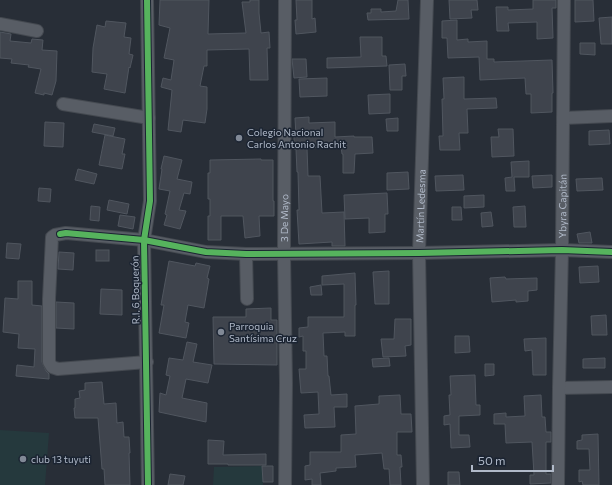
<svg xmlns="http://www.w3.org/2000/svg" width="612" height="485" viewBox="0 0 612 485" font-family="Commissioner,sans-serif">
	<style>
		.green { fill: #25393d }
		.building { fill: #3f444d; stroke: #50565f }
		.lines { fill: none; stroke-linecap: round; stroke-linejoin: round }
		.minor-casing { stroke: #444950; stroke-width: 14 }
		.minor { stroke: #585d65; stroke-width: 12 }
		.cycleway-casing { stroke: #1b2432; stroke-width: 8 }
		.cycleway { stroke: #56b35d; stroke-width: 6 }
		.poi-dot { fill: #818996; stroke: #1b2432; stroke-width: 1.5 }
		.labels { text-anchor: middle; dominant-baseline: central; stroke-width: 3; stroke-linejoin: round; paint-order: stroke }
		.poi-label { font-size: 10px; fill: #b1bac9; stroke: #1b2432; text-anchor: start }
		.street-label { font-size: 10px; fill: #b1bac9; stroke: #1b2432 }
	</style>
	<rect width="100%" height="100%" fill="#282e37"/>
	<g class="green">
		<path d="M0 430 49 433 45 485H0Z"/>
		<path d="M263 466V485H213L214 467Z"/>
	</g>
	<g class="building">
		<path d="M160 0H209L208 34 246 33 242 2H250V0H259V13L261 33 269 32 270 48H267L268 80H250L249 49 207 50V66H204L200 86 207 87V109L205 123 183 120 181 132 168 130 172 90 161 87 163 78 171 80 174 60 164 58 170 28 159 25Z"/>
		<path d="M296 0H312V19L315 18 316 32 296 34 295 20H297Z"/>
		<path d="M398 0H408L409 19 368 20 367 13H371V9H381V12L396 11Z"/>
		<path d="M449 0H477L478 10H471L472 18 450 19Z"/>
		<path d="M533 0H556V8H552L553 38 537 39V22L508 23 509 31H497L496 7H508V10L533 9Z"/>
		<path d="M575 0H593L594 21 575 22Z"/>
		<path d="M612 17V44H601L599 18Z"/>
		<path d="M457 20V40L468 39V42L487 41V59H494V62L552 60 553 93H552V112L531 113V94H526L525 78 480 80 479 57 448 58 447 38H442V21Z"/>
		<path d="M106 21 126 23 124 37 131 38 129 54 133 55 130 68 129 67 125 93 104 89 107 74 92 72 93 48 97 25 105 27Z"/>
		<path d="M0 32 11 34 10 41 31 43 32 39 43 40 42 50 57 51 56 81 52 95 44 93V95L35 93 41 69 28 67 29 65 11 63 12 59 0 58Z"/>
		<path d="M360 37H382V56H386L387 66 327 68V58L361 57Z"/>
		<path d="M580 43H595V55L580 54Z"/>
		<path d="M292 59H306L307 77 294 78Z"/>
		<path d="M405 64 406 76H402V90H390L389 65Z"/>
		<path d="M464 77V99L496 98 497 108 467 109 468 133H459L460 150H440L439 136H443L442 99H444L443 78Z"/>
		<path d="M327 78V96L300 97 299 79Z"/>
		<path d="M390 94V113L369 114 368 95Z"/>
		<path d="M309 117V123L335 122V137L354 136V137H372L373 153 355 154 354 173H343V154H342L341 146 307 148 308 176H320L322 213 344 212 345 246H332V242L299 244 297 210H299L298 172H297L296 149H294V136H296L295 118Z"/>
		<path d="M398 118V131H387L386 119Z"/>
		<path d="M45 122 64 123 63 147 44 146Z"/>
		<path d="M94 124 115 128 113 136 92 132Z"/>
		<path d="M498 129H513L514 156 492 157 491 137H499Z"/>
		<path d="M609 130 610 144 589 145V131Z"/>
		<path d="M105 135 125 139 122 154H125L122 169 99 165Z"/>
		<path d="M164 156 182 160 177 179 192 182 190 194 184 193 179 210 186 211 180 229 164 225 167 215 165 214 170 191 159 189 162 169H161Z"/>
		<path d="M261 159V160H273V201H274V216H259L260 236 245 238 243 216H221V240H208V216H210V199H208V173H210V160Z"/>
		<path d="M529 161V177H514L515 191H506L505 178 512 177 511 162Z"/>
		<path d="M78 169 97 174 94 184 75 180Z"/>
		<path d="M408 172 409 189 387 190V173Z"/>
		<path d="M463 175 464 190 436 191 435 176Z"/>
		<path d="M552 175V187L533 188 532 176Z"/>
		<path d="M602 178 603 190 577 191 576 179Z"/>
		<path d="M39 188 51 189 50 202 38 201Z"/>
		<path d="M387 193 388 214H385V232L369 233V218L345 219 344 195Z"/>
		<path d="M484 195V207L464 208V196Z"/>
		<path d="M109 200 129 204 127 214 107 210Z"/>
		<path d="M91 206 100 207 99 221 90 220Z"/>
		<path d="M525 206 526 227H514L513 207Z"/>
		<path d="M452 207H461L462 220H452Z"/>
		<path d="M491 212 493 226 482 227 481 213Z"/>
		<path d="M120 215 135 217 133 229 118 226Z"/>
		<path d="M590 232 592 243H579L577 234Z"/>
		<path d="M7 243 21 244 19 259 6 258Z"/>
		<rect x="96" y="250" width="13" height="11"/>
		<path d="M59 252 74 253 73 270 58 269Z"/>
		<path d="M169 261 195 266 196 263 210 266 207 278 209 279 204 308 188 305 185 322 189 323 186 338 159 333 164 305H161Z"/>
		<path d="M598 266 599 282 580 283 579 267Z"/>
		<path d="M389 271V304H375L373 272Z"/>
		<path d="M355 273 356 305H355V336H345V332L323 333 324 356H327L328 376H329L331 395 347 394V407H334L335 427 305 428 304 415 319 414 318 392 301 393 299 369H306V351H303V336L299 337V328L308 327V317H344V284L322 285V276Z"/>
		<path d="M505 277 506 279 537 278V290L528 291V301L516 302V300L492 302 490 278Z"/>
		<path d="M18 281H32V305L42 306V362L46 371 49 374V379L16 376 17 365 34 367 35 349 18 348 19 334 3 332 5 298 18 299Z"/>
		<path d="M321 285 322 295H311L310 287Z"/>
		<path d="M101 289 122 290V315L100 314Z"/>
		<path d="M56 302 74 303V329L56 328Z"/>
		<path d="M271 308V320H277V365L214 364 213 317H246V309Z"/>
		<path d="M606 315 607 335H592L591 316Z"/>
		<path d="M395 319H411V345L405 346 406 356 383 357 381 339H394Z"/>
		<path d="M455 336H469L470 352 455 353Z"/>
		<path d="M546 338V375H533L532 350 525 351 524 339Z"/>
		<path d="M187 342 197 344 193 362 212 365 208 383 186 379 182 398 207 403 206 422 159 412 160 393 166 395 170 376 166 375 169 358 183 360Z"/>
		<path d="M389 358 390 366 373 367 372 359Z"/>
		<path d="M605 358V368H583V359Z"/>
		<path d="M485 364H494V375L485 376Z"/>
		<path d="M475 375 476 405H480V415L459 416V435H469L470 447 451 448 450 424 444 425V416L450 415 449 395H451L450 376Z"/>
		<path d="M102 382 104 404 116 403 117 423 123 422 124 437H129L130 453H129L130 485H105L104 469H102L98 418H75L74 408H75V399L80 398 79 391 85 390V383Z"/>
		<path d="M400 395 401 414H411L412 432H397V455H401L402 467H400L401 485H390L389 469H384L382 453 355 455 356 467 336 468V471L320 473 321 485H312V479L305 480V466L310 465V452H341V435L356 434 355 406 379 404V396Z"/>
		<path d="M541 395 542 417H545L546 432H551V442H546V474H551V483L530 484V475H534L532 442 506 443 505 424H494V414L506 413V417L525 416 524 396Z"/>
		<path d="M598 434 599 485H583L582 481 579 482V470H590L589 449H577V441L582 440V435Z"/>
		<path d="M208 440 224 441 223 455 266 454V465H228V464H208Z"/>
		<path d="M262 466H273V482H263Z"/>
		<path d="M448 472H459L460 485H448Z"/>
		<path d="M170 474 185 476 183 485H168Z"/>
	</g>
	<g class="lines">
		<defs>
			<g id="minor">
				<path d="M147 0 150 201 144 240 148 485"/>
				<path d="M0 24 37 31"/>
				<path d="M63 104 149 118"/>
				<path d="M563 118 612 116"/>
				<path d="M246 254 247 299"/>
				<path d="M147 362 58 369 52 367 49 362V299L52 237 55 235 66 233 144 240 206 252 246 254 419 253 562 250 612 252"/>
				<path d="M559 388 612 387"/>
				<path id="s1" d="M285 485 286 383 284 254 285 0"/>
				<path id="s2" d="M423 485 419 253 427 0"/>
				<path id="s3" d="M558 485 559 388 562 250 564 0"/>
			</g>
		</defs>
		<use href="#minor" class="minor-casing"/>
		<use href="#minor" class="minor"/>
		<defs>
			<g id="cycleway">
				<path d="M147 0 150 201 144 240 148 485"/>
				<path d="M60 234 66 233 144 240 206 252 246 254 419 253 562 250 612 252"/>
			</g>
		</defs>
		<use href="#cycleway" class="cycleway-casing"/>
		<use href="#cycleway" class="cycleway"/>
	</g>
	<g class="poi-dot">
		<circle cx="239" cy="138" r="4"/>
		<circle cx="221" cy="332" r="4"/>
		<circle cx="23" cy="459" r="4"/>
	</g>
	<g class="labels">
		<g class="poi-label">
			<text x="247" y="132">Colegio Nacional<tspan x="247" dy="12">Carlos Antonio Rachit</tspan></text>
			<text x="229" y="326">Parroquia<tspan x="229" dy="12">Santísima Cruz</tspan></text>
			<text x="31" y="459">club 13 tuyuti</text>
		</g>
		<g class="street-label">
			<text stroke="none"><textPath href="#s2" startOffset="279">Martín Ledesma</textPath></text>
			<text stroke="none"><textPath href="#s3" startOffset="279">Ybyra Capitán</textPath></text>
			<text stroke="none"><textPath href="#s1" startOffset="267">3 De Mayo</textPath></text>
			<text transform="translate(135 290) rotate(-91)">R.I. 6 Boquerón</text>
		</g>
	</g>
	<path d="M472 465v6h81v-6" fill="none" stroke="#b1bac9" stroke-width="2"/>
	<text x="478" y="465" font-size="12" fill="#b1bac9" stroke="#1b2432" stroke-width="3" paint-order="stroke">50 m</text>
</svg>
